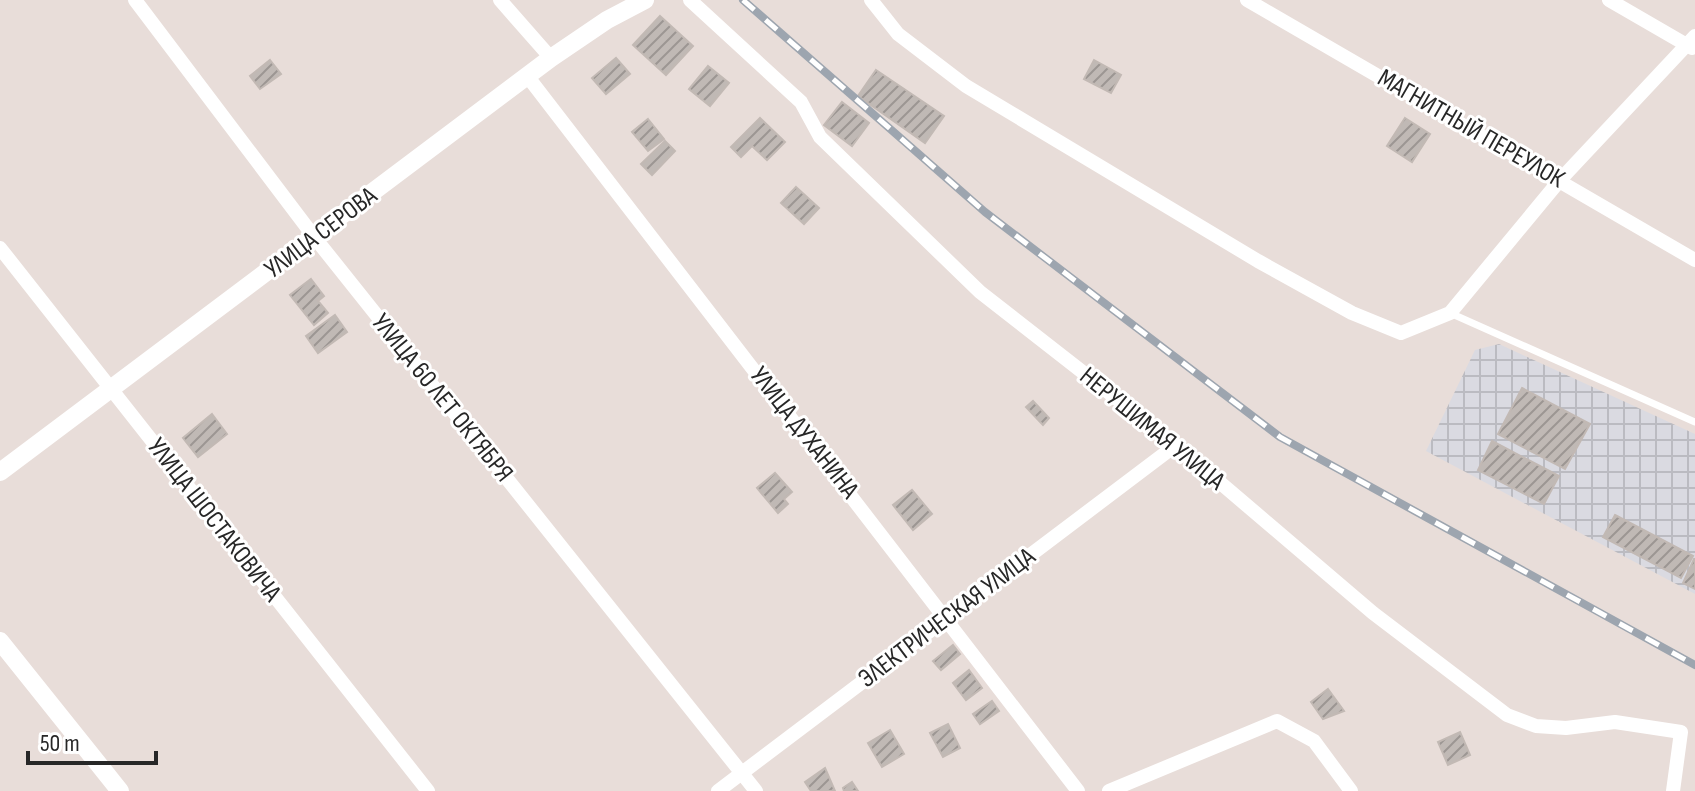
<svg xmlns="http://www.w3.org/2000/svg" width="1695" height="791" viewBox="0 0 1695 791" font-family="'Sofia Sans Condensed',sans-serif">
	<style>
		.industrial { fill: url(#industrial-grid) }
		.building { fill: url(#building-hatch); stroke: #c2b9b4; stroke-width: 2 }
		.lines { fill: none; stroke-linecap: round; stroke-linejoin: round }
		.lane { stroke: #fff; stroke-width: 7 }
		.street { stroke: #fff; stroke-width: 14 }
		.secondary { stroke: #fff; stroke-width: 18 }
		.rail-casing { stroke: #9da5af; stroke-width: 8 }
		.rail { stroke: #fff; stroke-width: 5; stroke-dasharray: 15; stroke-linecap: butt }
		.labels { text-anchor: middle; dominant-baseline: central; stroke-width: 6; stroke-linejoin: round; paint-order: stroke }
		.street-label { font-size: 26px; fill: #272727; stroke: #fff }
	</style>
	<defs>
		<pattern id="industrial-grid" width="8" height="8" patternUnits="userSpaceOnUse" patternTransform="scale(2)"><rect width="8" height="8" fill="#dadae1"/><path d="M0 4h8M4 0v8" fill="none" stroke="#bbbbc1"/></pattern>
		<pattern id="building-hatch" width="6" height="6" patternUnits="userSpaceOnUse" patternTransform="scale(2)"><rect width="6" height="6" fill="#c0b9b5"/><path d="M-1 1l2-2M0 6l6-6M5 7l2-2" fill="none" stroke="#9c9693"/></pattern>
	</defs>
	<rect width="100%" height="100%" fill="#e8ddd9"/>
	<path class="industrial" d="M1499 344 1695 434V594L1426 451 1475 350Z"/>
	<g class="building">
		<path d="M660 16 693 46 666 75 633 45Z"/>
		<path d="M616 58 630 74 606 94 592 78Z"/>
		<path d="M270 60 281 74 260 89 250 76Z"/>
		<path d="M1094 60 1121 75 1111 93 1084 79Z"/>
		<path d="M708 66 729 83 710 106 689 89Z"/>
		<path d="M876 70 944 116 925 143 858 96Z"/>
		<path d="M842 102 869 123 852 146 824 125Z"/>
		<path d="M760 118 785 142 767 160 752 146 741 157 731 147Z"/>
		<path d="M1405 118 1430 134 1412 162 1387 146Z"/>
		<path d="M648 119 664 139 648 151 632 132Z"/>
		<path d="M665 141 675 151 652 175 641 164Z"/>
		<path d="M796 187 819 208 804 224 781 203Z"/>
		<path d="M311 279 324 296 318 301 328 313 314 325 290 295Z"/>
		<path d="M335 315 347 332 318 353 306 336Z"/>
		<path d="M1522 388 1590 424 1565 469 1498 434Z"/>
		<path d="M1033 401 1049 418 1043 425 1026 407Z"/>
		<path d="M212 414 227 434 198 457 183 438Z"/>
		<path d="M1492 441 1559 476 1544 504 1478 470Z"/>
		<path d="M775 473 792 492 784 499 788 504 778 513 757 488Z"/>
		<path d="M912 490 932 514 913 530 893 505Z"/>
		<path d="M1615 515 1693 556 1681 578 1603 537Z"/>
		<path d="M1694 559H1695V589L1683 583Z"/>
		<path d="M953 645 960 654 941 670 933 661Z"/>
		<path d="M969 670 982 688 966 700 953 683Z"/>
		<path d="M1328 689 1344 711 1323 719 1311 702Z"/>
		<path d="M992 701 999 711 980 724 973 714Z"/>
		<path d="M948 724 960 748 943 757 930 733Z"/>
		<path d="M890 730 904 754 882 767 868 743Z"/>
		<path d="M1460 732 1470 755 1448 765 1438 742Z"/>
		<path d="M825 768 835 791H811L805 782Z"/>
		<path d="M852 782 858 791H844L843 788Z"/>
	</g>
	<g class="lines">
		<path class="lane" d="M1450 313 1695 422"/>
		<g class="street">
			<path d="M135 0 315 238 756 791"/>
			<path d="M500 0 551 58"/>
			<path d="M690 0 801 102 820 137 980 292 1176 445 1373 613 1507 715 1536 726 1566 728 1615 722 1681 732 1673 791"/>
			<path d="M871 0 898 34 966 86 1258 261 1352 313 1401 333 1450 313 1560 180 1695 36"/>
			<path d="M1247 0 1695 260"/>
			<path d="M1609 0 1692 48"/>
			<path d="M528 77 1078 791"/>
			<path d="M0 248 428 791"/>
			<path d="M718 791 1176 445"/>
			<path d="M1109 791 1277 721 1314 741 1351 791"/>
		</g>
		<g class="secondary">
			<path d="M0 472 551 58 607 20 645 0"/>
			<path d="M0 641 120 791"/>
		</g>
		<defs>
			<path id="rail" d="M743 0 985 212 1280 437 1695 665"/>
		</defs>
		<use href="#rail" class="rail-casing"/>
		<use href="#rail" class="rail"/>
	</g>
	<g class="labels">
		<g class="street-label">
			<text transform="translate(1471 129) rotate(30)">МАГНИТНЫЙ ПЕРЕУЛОК</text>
			<text transform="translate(321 233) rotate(-37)">УЛИЦА СЕРОВА</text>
			<text transform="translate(442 398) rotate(51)">УЛИЦА 60 ЛЕТ ОКТЯБРЯ</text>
			<text transform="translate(1152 429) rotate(39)">НЕРУШИМАЯ УЛИЦА</text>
			<text transform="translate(804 433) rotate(52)">УЛИЦА ДУХАНИНА</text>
			<text transform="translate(214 520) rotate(52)">УЛИЦА ШОСТАКОВИЧА</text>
			<text transform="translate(947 618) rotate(-37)">ЭЛЕКТРИЧЕСКАЯ УЛИЦА</text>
		</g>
	</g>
	<path d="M28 751v12h128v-12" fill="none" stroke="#272727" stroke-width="4"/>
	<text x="40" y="751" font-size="24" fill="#272727" stroke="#ffffff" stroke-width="6" paint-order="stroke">50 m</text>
</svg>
